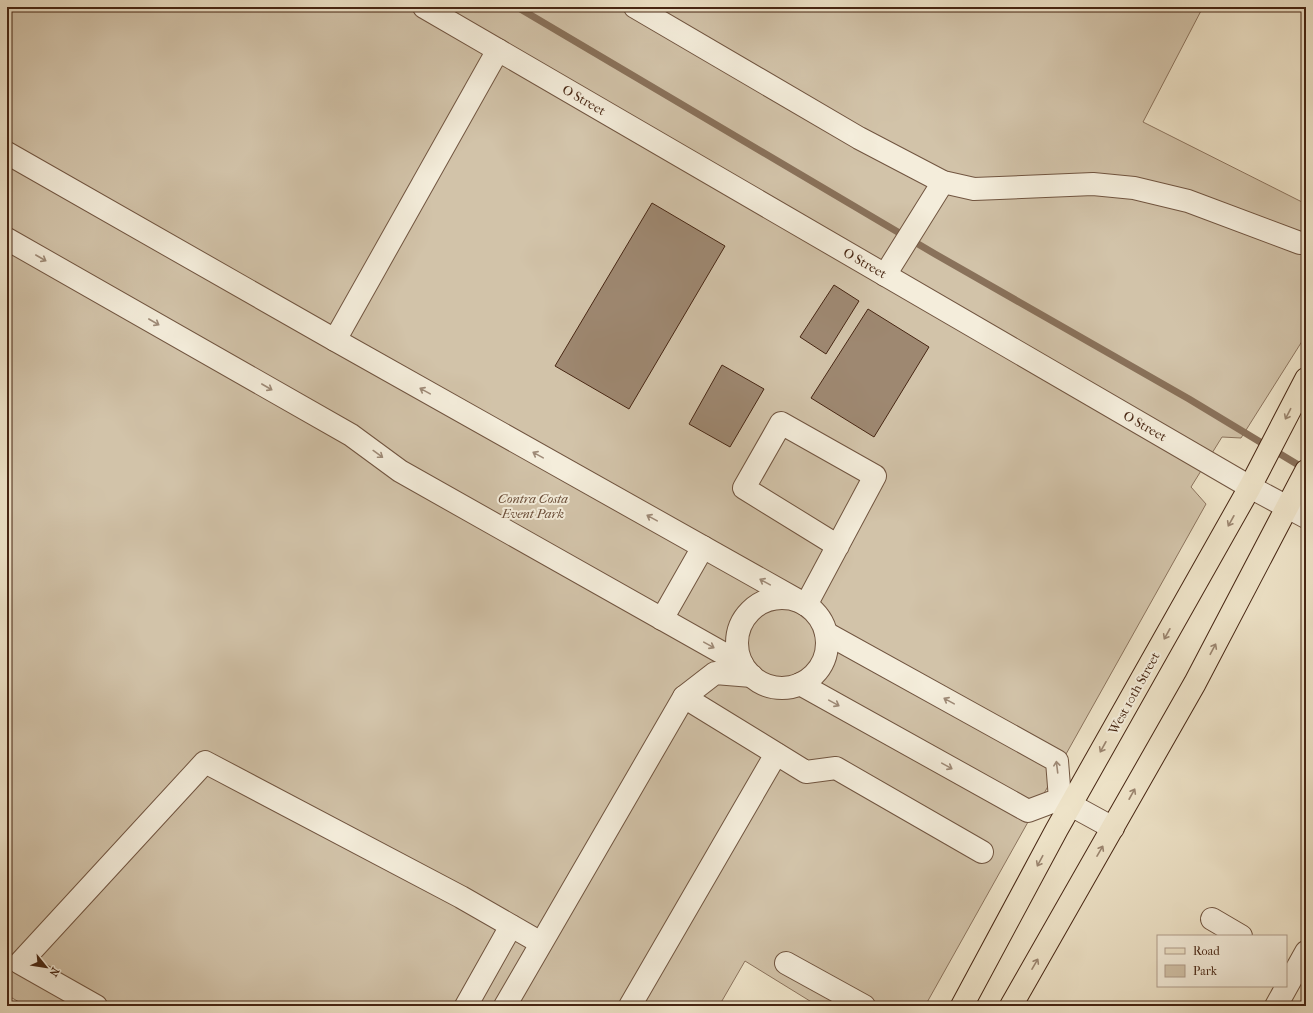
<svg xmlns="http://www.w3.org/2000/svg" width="1313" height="1013" viewBox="0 0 1313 1013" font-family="'IM FELL French Canon',serif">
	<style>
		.green { fill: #d2c3a9; stroke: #8c745e }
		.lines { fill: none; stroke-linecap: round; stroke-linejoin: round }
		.stream { stroke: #89715a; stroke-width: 7 }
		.building { fill: #9e8871; stroke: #472613 }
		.minor-casing { stroke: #715540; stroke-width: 24 }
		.major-casing { stroke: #472613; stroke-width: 24 }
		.minor { stroke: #f4eddb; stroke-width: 22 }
		.major { stroke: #eee3c8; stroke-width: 22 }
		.oneway { stroke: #9e8a77 }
		.oneway2 { stroke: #9a846e }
		.labels { text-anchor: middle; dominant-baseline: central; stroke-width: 4; stroke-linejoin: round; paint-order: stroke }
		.street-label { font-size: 13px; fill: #472613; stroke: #f4eddb }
		.park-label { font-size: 13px; font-style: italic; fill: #6a4d38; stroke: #f4eddb }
	</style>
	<rect width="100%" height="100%" fill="#eee3c8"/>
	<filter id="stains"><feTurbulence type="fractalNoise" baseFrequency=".005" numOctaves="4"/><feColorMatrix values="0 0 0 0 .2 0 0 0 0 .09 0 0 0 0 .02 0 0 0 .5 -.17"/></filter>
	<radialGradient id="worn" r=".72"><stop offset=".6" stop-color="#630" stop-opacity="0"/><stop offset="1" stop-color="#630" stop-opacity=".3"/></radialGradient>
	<path class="green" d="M7 7H1203L1143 122 1306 204V335L1241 438 1222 437 1191 487 1206 504 925 1006H818L745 961 719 1006H26L7 995Z"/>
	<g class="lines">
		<path class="stream" d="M517 7 935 254 1189 399 1305 469"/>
	</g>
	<g class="building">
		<path d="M652 203 725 246 629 409 555 366Z"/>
		<path d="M834 285 859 301 826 354 800 337Z"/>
		<path d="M868 309 929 347 874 437 811 398Z"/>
		<path d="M722 365 764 389 730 447 689 424Z"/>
	</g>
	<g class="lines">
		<defs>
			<g id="minor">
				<path d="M424 7 1250 487 1306 517"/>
				<path d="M635 7 859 138 943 182 974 189 1093 184 1134 188 1188 201 1300 243H1306"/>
				<path d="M7 153 335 340 799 601"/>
				<path d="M7 239 351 435 400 471 742 664"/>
				<path d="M885 275 943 182"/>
				<path d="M335 340 498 50"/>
				<circle cx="782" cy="643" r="45"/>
				<path d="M806 605 875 476 781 423 744 488 838 546"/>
				<path d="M662 619 703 547"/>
				<path d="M800 684 1028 811 1060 799 1057 761 826 633"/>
				<path d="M684 697 806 772 836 768 982 852"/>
				<path d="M1060 799 1113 828"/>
				<path d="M1212 919 1241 936"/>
				<path d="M786 963 864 1006"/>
				<path d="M96 1006 20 963 205 762 461 897 541 943"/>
				<path d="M466 1006 511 926"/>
				<path d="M505 1006 684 697 715 673 752 676"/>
				<path d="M630 1006 776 754"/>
				<path d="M1276 1006 1306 952"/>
			</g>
			<g id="major">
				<path d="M962 1006 1057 829 1250 487 1306 379"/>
				<path d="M1011 1006 1195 683 1306 471"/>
			</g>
		</defs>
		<use href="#minor" class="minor-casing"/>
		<use href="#major" class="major-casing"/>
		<use href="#minor" class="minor"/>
		<use href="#major" class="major"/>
	</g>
	<defs><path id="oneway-shaft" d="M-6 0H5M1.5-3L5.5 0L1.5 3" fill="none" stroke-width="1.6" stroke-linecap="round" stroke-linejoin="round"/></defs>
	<g class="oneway">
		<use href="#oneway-shaft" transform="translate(41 258) rotate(30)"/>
		<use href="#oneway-shaft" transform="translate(154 322) rotate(30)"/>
		<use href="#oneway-shaft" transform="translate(267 387) rotate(30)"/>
		<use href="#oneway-shaft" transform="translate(425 391) rotate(-151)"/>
		<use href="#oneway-shaft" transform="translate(378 454) rotate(36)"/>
		<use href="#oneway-shaft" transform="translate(538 455) rotate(-151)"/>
		<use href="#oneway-shaft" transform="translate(652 518) rotate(-151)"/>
		<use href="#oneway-shaft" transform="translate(765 582) rotate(-151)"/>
		<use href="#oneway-shaft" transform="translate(709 645) rotate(29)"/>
		<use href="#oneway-shaft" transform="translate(949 701) rotate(-151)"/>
		<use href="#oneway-shaft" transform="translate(834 703) rotate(29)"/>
		<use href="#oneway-shaft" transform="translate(947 766) rotate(29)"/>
		<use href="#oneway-shaft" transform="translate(1057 767) rotate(-97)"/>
	</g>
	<g class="oneway2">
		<use href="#oneway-shaft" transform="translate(1288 414) rotate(117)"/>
		<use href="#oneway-shaft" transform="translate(1231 521) rotate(119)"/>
		<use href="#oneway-shaft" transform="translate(1167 634) rotate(119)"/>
		<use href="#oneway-shaft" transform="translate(1213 649) rotate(-62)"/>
		<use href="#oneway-shaft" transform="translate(1103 747) rotate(119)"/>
		<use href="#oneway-shaft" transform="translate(1132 794) rotate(-61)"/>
		<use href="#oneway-shaft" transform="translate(1100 851) rotate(-60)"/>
		<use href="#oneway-shaft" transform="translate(1040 861) rotate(118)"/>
		<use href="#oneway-shaft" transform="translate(1035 964) rotate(-60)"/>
	</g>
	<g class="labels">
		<g class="street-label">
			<text transform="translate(584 100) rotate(30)">O Street</text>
			<text transform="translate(865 263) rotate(30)">O Street</text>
			<text transform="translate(1145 426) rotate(30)">O Street</text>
			<text transform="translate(1134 693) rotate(-61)">West 10th Street</text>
		</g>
		<g class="park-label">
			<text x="533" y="498">Contra Costa<tspan x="533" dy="15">Event Park</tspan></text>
		</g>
	</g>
	<rect width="1313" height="1013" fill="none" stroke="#eee3c8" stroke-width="24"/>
	<rect x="8" y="8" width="1297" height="997" fill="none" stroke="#472613" stroke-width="2"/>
	<rect x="12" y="12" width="1289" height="989" fill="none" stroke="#472613"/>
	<rect x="1157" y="935" width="130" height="52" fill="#f4eddb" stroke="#af9d8b"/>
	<rect x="1165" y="948" width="20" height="6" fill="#eee3c8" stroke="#af9d8b"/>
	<text x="1193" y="955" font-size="12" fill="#472613">Road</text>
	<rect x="1165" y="965" width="20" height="12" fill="#d2c3a9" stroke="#af9d8b"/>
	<text x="1193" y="975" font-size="12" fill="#472613">Park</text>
	<g transform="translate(46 967) rotate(120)" stroke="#f4eddb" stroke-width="3" paint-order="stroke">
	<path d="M0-3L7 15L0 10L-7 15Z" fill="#472613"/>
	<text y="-6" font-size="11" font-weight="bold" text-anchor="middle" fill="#472613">N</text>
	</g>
	<rect width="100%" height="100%" filter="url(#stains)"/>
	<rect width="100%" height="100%" fill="url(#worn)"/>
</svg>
